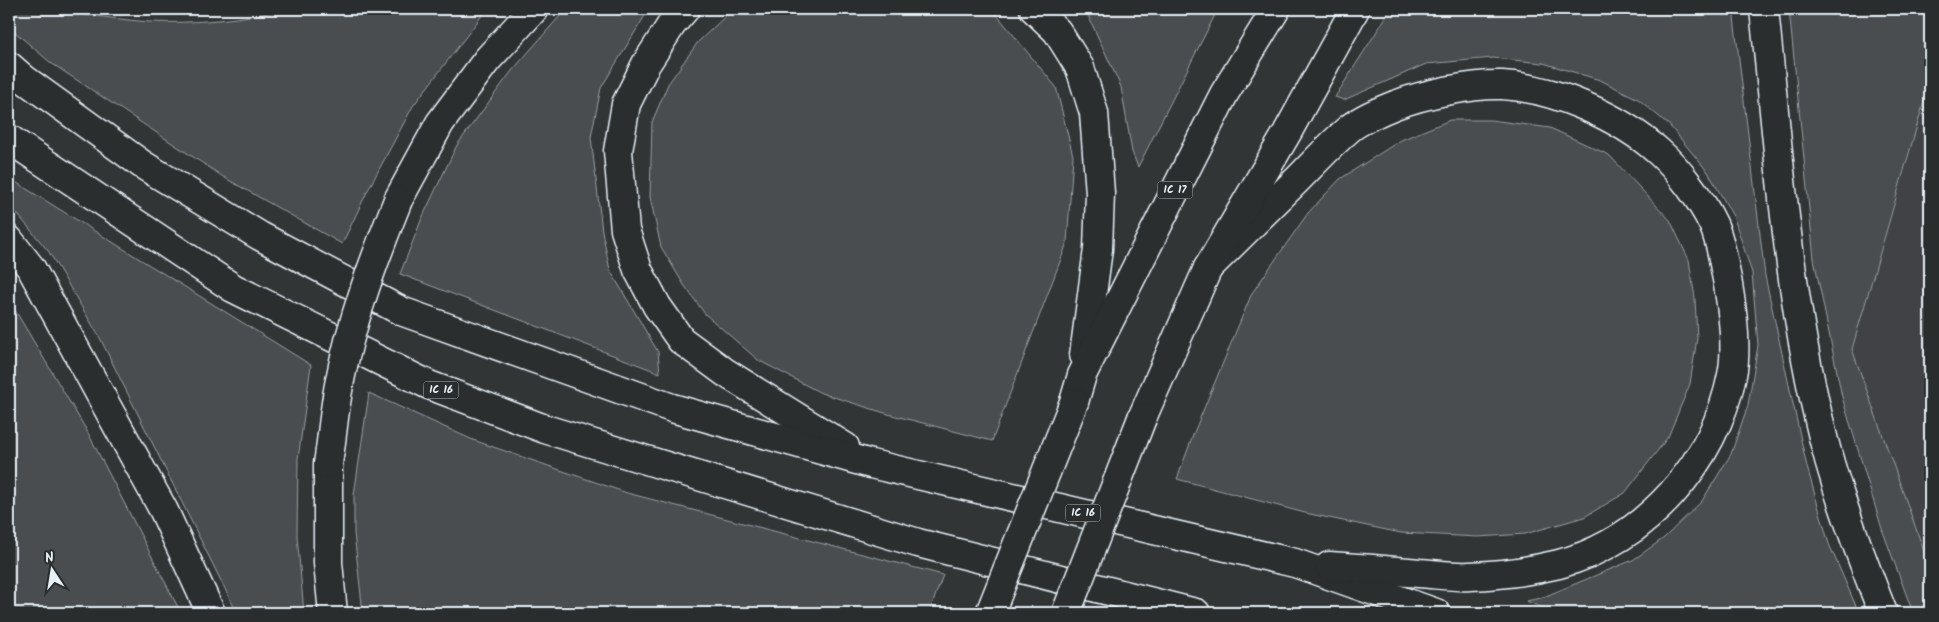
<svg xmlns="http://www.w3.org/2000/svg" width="1939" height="622" viewBox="0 0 1939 622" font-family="Kalam,sans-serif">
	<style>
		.built { fill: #3f4244 }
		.grass { fill: #494d4f; stroke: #989fa4 }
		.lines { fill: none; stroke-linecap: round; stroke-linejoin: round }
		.highway-casing { stroke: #e8f1f8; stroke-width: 31 }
		.highway { stroke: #2a2d2e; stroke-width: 28 }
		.highway-bridge-casing { stroke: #e8f1f8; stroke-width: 31; stroke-linecap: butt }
		.highway-bridge { stroke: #2a2d2e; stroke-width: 28 }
		.labels { text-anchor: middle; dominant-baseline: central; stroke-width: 4; stroke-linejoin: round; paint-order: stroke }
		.shield { fill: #2a2d2e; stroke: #afb6bb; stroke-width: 1 }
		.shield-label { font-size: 11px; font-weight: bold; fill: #e8f1f8 }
	</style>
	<rect width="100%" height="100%" fill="#323536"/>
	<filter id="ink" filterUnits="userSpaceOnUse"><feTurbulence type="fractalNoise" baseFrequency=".02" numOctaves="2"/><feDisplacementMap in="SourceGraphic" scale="10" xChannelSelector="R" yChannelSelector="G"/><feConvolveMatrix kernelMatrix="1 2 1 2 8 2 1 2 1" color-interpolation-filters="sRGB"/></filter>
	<g filter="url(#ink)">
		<path class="built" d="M1930 81V568L1852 349Z"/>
		<g class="grass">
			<path d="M9 9C56 9 102 18 149 22 191 24 246 19 286 9H487L413 106 368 190 342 244 225 178 51 63 9 27Z"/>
			<path d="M566 9H649L601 88 591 137 602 231 610 270 658 352 660 373 400 274 422 218 457 145 511 72Z"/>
			<path d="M733 9H988L997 15 1056 87 1073 156 1067 243 992 441 888 414 821 393 758 360 705 314 684 285 661 247 650 197 652 122 668 84 698 42Z"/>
			<path d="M1085 9H1218L1138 167 1132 152 1121 87Z"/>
			<path d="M1391 9H1733L1765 276 1807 467 1829 544 1859 613H1556L1526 601 1541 598 1633 560 1664 538 1702 501 1731 454 1748 405 1758 345 1752 273 1734 218 1708 172 1669 125 1638 99 1600 80 1543 63 1493 58 1426 64 1344 100 1335 97Z"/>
			<path d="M1789 9H1930V81L1852 349 1930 568V613H1913L1882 529 1842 397 1814 259Z"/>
			<path d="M1450 120H1491L1550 128 1609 155 1670 220 1689 260 1695 298 1697 338 1690 384 1668 437 1625 493 1584 517 1525 534 1478 537 1401 533 1305 513 1177 479 1195 430 1252 293 1308 213 1340 179 1401 140Z"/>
			<path d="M9 178 311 365 298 459 297 535 304 613H237L100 338 49 252 9 204Z"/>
			<path d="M9 300 87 431 181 613H9Z"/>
			<path d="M369 393 473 440 627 493 943 575 929 613H363L354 533V495Z"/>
		</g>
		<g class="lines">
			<defs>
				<g id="highway">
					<path d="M685 9 672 24 646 64 626 104 618 151 625 230 638 270 657 306 681 340 726 373 845 447"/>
					<path d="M1034 9 1057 31 1080 68 1094 113 1100 193 1098 249 1084 355"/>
					<path d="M1764 9C1778 145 1787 283 1818 416 1833 484 1858 549 1883 613"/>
					<path d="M9 66 24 79 143 165 260 236 401 311 672 408 871 464 1295 563 1436 613"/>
					<path d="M9 139 233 288 429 385 545 429 918 543 1196 613"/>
					<path d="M398 200 440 123 487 60 534 9"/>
					<path d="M9 240 31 268 164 511 211 613"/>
					<path d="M1208 268C1237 239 1266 211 1295 182 1313 164 1330 145 1350 128 1360 120 1382 110 1395 105 1424 94 1472 84 1502 85 1554 88 1620 117 1659 152 1679 170 1701 199 1713 224 1721 241 1723 261 1727 279 1732 307 1738 347 1732 375 1715 462 1646 541 1559 564 1530 571 1500 575 1470 576 1453 577 1436 574 1419 573 1389 570 1359 568 1329 566"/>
					<path d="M1074 402 1082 375 1224 94 1276 9"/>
					<path d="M1142 418 1208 268 1287 133 1355 9"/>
					<path d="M328 464V563L333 613"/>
				</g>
			</defs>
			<use href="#highway" class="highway-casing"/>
			<use href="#highway" class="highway"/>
			<defs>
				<g id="highway-bridge">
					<path d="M328 464C332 438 334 411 339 385 351 321 374 260 398 200"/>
					<path d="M990 613 1074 402"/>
					<path d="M1066 613 1142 418"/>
				</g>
			</defs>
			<use href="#highway-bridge" class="highway-bridge-casing"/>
			<use href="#highway-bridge" class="highway-bridge"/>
		</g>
	</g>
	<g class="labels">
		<g class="shield">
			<rect x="1157.5" y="181.5" width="35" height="17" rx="4"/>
			<rect x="423.5" y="381.5" width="35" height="17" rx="4"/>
			<rect x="1065.5" y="504.5" width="35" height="17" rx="4"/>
		</g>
		<g class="shield-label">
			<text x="1175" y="190">IC 17</text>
			<text x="441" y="390">IC 16</text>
			<text x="1083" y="513">IC 16</text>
		</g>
	</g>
	<rect width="1939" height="622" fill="none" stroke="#2a2d2e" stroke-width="30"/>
	<rect x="15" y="15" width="1909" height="592" fill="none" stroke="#e8f1f8" stroke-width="2" filter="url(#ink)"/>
	<g transform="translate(52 570) rotate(348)" stroke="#2a2d2e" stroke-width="4" paint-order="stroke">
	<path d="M0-4L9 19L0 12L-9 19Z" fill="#e8f1f8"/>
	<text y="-8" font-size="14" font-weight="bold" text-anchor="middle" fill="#e8f1f8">N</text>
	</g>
</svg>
